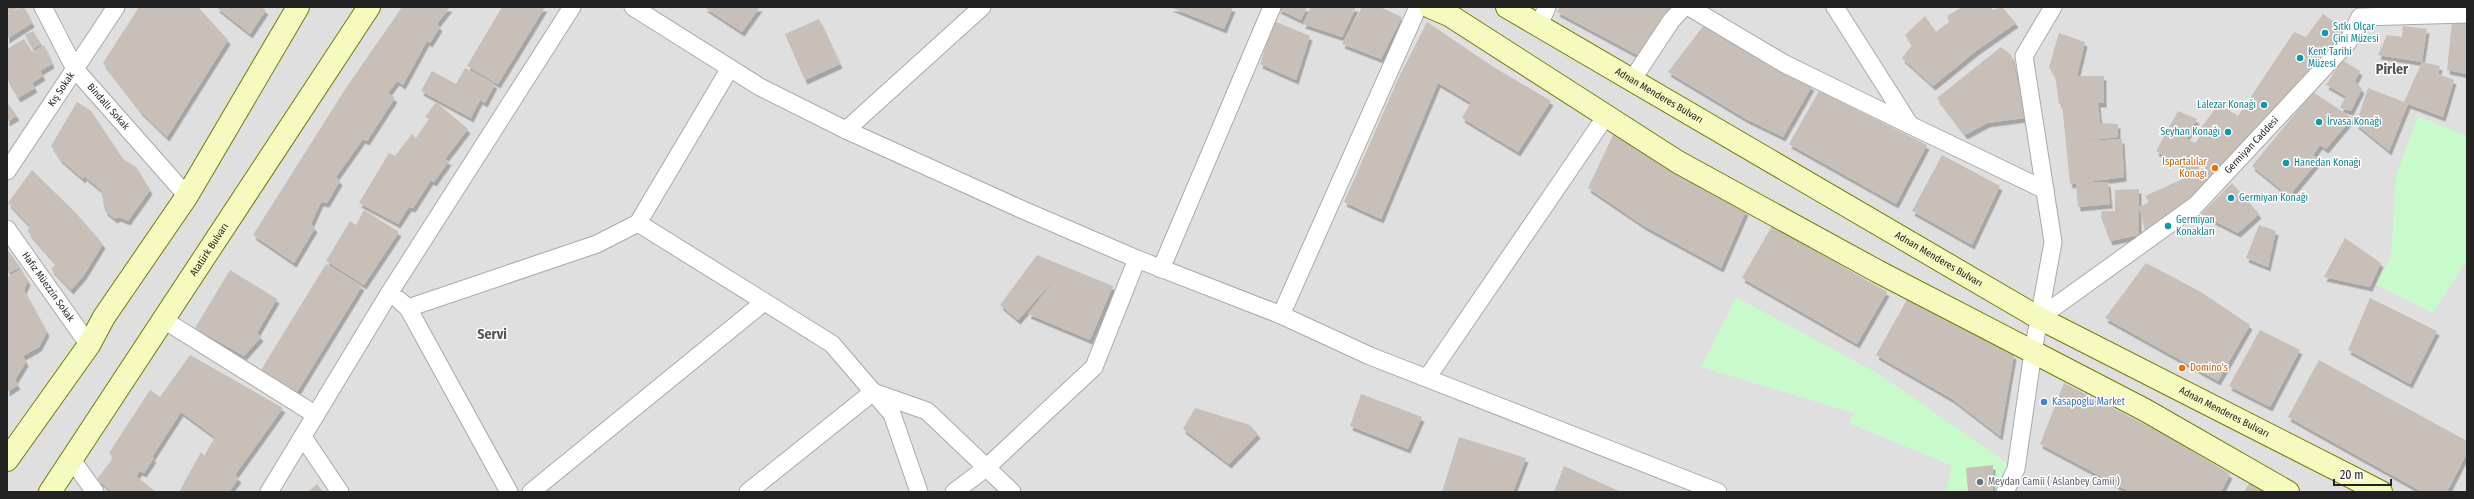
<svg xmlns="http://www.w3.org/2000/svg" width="2474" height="499" viewBox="0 0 2474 499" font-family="'Fira Sans Condensed',sans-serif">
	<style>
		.residential { fill: #e0dfdf }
		.park { fill: #c8facc }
		.building { fill: #c7bfb8; filter: url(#shadow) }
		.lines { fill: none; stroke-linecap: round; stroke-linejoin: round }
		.minor-casing { stroke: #a9a9a9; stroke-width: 19 }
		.secondary-casing { stroke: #707d05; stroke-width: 24 }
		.minor { stroke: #fff; stroke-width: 17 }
		.secondary { stroke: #f7fabf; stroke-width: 22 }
		.culture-dot { fill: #0f9aa8; stroke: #fff; stroke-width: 1.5 }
		.food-dot { fill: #e8710a; stroke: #fff; stroke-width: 1.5 }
		.shop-dot { fill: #3f7fe0; stroke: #fff; stroke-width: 1.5 }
		.worship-dot { fill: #6b7280; stroke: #fff; stroke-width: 1.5 }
		.labels { text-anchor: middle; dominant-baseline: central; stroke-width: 3; stroke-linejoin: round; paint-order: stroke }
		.culture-label { font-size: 10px; fill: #0d838f; stroke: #fff; text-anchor: start }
		.street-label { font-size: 10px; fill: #222; stroke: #fff }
		.food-label { font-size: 10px; fill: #c56008; stroke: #fff; text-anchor: end }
		.shop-label { font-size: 10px; fill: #366cbe; stroke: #fff; text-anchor: start }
		.worship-label { font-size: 10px; fill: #5b616d; stroke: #fff; text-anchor: start }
		.district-label { font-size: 14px; font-weight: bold; fill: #555; stroke: #fff }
	</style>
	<defs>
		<filter id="shadow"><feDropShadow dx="2.5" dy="4.5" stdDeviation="0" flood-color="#0004"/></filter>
	</defs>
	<rect width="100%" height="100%" fill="#f2efe9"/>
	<rect class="residential" x="7" y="7" width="2460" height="485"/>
	<g class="park">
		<path d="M2418 116 2467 136V260L2433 313 2375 284 2391 258 2396 176Z"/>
		<path d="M1736 297 1877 373 2016 469 2006 492H1946L1952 466 1849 423 1864 396 1853 413 1701 367Z"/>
	</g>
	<g class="building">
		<path d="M7 7H20L7 14Z"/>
		<path d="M21 7H24L32 23 7 39V15Z"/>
		<path d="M139 7H198L228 40 167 137 141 112 103 63Z"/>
		<path d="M216 7H261L266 10 250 34Z"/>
		<path d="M402 7H450L437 24 440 27 430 43 427 41 403 85 397 81 388 93 395 98 367 141 363 139 336 177 340 181 327 203 321 202 311 224 315 228 294 263 253 235 346 88Z"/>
		<path d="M502 7H545L498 84 467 66Z"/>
		<path d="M704 7H760L742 32Z"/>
		<path d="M1170 7H1233L1224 29Z"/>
		<path d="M1279 7H1307L1301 20 1278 9Z"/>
		<path d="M1311 7H1356L1342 37 1303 24Z"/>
		<path d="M1362 7H1380L1402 17 1381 59 1342 44Z"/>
		<path d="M1560 7H1673L1639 56 1557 12Z"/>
		<path d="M1962 7H1991L1993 10 2002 7 2016 23 1976 51 1933 86 1902 58 1912 45 1905 35 1925 16 1936 32 1949 22 1947 16Z"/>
		<path d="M2323 14 2344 29 2331 50 2214 183 2196 173 2209 185 2145 231 2139 207 2149 202 2145 196 2196 173 2156 151 2178 111 2197 119 2186 138 2195 143 2200 137 2196 134 2219 104 2238 116 2294 32 2306 37Z"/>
		<path d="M819 19 840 64 805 80 785 34Z"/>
		<path d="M2467 20V74L2447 70 2452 21Z"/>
		<path d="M1274 21 1310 36 1296 80 1260 64Z"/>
		<path d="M1427 22 1492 66 1551 101 1518 152 1462 118 1484 80 1470 102 1438 83 1381 219 1344 202 1399 77Z"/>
		<path d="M1704 25 1812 86 1783 137 1746 119 1668 72Z"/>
		<path d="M2403 26 2427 29 2422 62 2378 55 2387 35 2402 37Z"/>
		<path d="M33 31 41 44 33 49 25 35Z"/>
		<path d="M2059 33 2085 42 2077 76H2104V103H2098L2100 123 2118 124V137L2073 142 2122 139 2124 177 2079 183 2108 182 2110 204 2078 207 2076 183 2070 184 2062 104H2059L2055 76 2049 67Z"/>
		<path d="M24 39 32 52 44 45 52 64 40 71 43 76 32 83 35 88 18 98 7 79V49Z"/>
		<path d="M2001 47 2011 55 2020 92 2027 107 2024 118 1987 123 1965 135 1937 98Z"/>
		<path d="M2342 60 2360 71 2355 81 2362 89 2351 111 2340 108 2346 96 2326 85Z"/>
		<path d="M2422 62 2440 66 2438 74 2454 80 2443 117 2408 104 2389 151 2356 124 2368 88 2404 102Z"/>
		<path d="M465 68 495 84 485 103 480 100 471 118 421 91 432 71 456 84Z"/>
		<path d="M1819 91 1927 145 1896 204 1789 144Z"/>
		<path d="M2313 92 2352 118 2326 149 2320 145 2313 155 2319 160 2289 196 2252 166Z"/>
		<path d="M7 102 17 116 7 122Z"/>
		<path d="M77 102 91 111 123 159 136 167 150 190 128 221 118 217 115 219 105 211 101 190 84 176 83 179 60 159 51 146Z"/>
		<path d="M436 102 468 129 445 159 449 161 434 182 431 180 413 208 409 207 398 224 359 203 389 153 395 156 412 134 416 138 429 119 425 117Z"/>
		<path d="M1614 133 1746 211 1721 268 1644 226 1588 188Z"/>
		<path d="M1942 155 2000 186 1972 245 1912 211Z"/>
		<path d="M32 170 76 213 103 244 84 275 71 290 51 269 56 264 28 232 29 225 8 203Z"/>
		<path d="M2232 183 2259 214 2238 233 2201 214Z"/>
		<path d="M2139 189V235L2110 241 2101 217 2102 211H2115V190Z"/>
		<path d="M364 210 399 232 364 285 326 261 350 221 356 225Z"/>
		<path d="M2259 225 2276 231 2268 267 2246 258Z"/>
		<path d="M1772 226 1887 292 1857 344 1742 278Z"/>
		<path d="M2345 238 2381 263 2370 287 2324 277Z"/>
		<path d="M7 249 20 267 7 274Z"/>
		<path d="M1037 255 1113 286 1090 340 1028 314 1060 273 1018 320 1000 305Z"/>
		<path d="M2146 263 2201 292 2250 325 2218 381 2105 318Z"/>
		<path d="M326 264 362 286 297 392 261 370Z"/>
		<path d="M21 269 28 281 24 290 47 332 39 347 23 356 26 362 15 380 18 385 7 392V277Z"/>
		<path d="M230 270 277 299 257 333 261 337 244 356 195 328Z"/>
		<path d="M1909 296 1986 341 2014 355 2000 436 1952 399 1876 355Z"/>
		<path d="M2370 298 2437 331 2410 384 2348 350Z"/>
		<path d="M2260 330 2300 350 2270 407 2229 386Z"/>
		<path d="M190 355 283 408 235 475 239 478 229 492H179L201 452 204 456 215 437 181 412 152 457 154 458 144 473 140 471 136 476 156 492H112L97 479 113 458 109 453 150 390 160 397Z"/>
		<path d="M2319 360 2467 441V453L2447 492H2422L2288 417Z"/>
		<path d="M2064 383 2165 435 2230 474 2221 492H2130L2040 444Z"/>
		<path d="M1361 394 1422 417 1408 449 1350 426Z"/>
		<path d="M1195 408 1250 425 1258 434 1229 464 1183 429Z"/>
		<path d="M1459 437 1526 458 1513 492H1442Z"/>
		<path d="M1993 465V492H1968L1966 468Z"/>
		<path d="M1564 466 1621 492H1554Z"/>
		<path d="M2250 482 2265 492H2244Z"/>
		<path d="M317 484 323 492H308Z"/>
	</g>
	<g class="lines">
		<defs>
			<g id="minor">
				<path id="s1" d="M43 7 75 69 187 196"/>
				<path d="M633 7 760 87 846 130 1023 210 1137 259 1281 315 1370 356 1718 492"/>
				<path d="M1689 7 1785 64 1910 125"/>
				<path d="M1835 7 1910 125 2045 190"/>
				<path d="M1539 25 1547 7"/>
				<path d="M1632 80 1671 21 1684 7"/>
				<path d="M846 130 982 7"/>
				<path id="s2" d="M7 171 116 7"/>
				<path d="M638 223 832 344 892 414 919 492"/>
				<path id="s3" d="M7 229 89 345"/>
				<path d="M1161 269 1272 7"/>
				<path d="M399 300 408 308 509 492"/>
				<path d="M408 308 597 244 638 223 730 68"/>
				<path d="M1281 315 1418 7"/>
				<path id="s4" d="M2039 318 2196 205 2348 42 2360 17 2467 14"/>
				<path d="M164 320 316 415"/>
				<path d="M1427 378 1606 116"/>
				<path d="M303 437 340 492"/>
				<path d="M72 460 95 492"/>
				<path d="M269 492 390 292 572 7"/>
				<path d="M531 492 764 302"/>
				<path d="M748 492 873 392 927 411 1012 492"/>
				<path d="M954 492 986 468 1094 367 1137 259"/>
				<path d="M2005 492 2016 469 2033 352 2053 242 2024 56 2053 7"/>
			</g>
			<g id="secondary">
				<path d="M1430 7 1449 15 1678 162 1877 271 2145 410 2288 492"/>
				<path id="s5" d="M1507 7 2039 318 2381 492"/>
				<path d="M7 460 89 345 104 317 187 196 298 7"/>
				<path id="s6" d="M50 492 369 7"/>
			</g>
		</defs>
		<use href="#minor" class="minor-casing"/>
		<use href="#secondary" class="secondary-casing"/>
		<use href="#minor" class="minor"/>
		<use href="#secondary" class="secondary"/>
	</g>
	<g class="culture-dot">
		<circle cx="2325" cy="33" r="4"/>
		<circle cx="2300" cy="58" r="4"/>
		<circle cx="2264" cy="105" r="4"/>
		<circle cx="2319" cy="122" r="4"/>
		<circle cx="2228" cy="132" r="4"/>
		<circle cx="2286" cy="163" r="4"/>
		<circle cx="2231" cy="198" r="4"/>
		<circle cx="2168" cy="226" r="4"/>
	</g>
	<g class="food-dot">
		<circle cx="2215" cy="168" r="4"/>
		<circle cx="2182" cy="368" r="4"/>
	</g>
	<circle class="shop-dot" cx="2044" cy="402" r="4"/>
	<circle class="worship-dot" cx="1980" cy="482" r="4"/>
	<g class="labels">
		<g class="culture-label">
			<text x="2333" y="27">Sıtkı Olçar<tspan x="2333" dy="12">Çini Müzesi</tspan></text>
			<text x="2308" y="52">Kent Tarihi<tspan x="2308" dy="12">Müzesi</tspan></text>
			<text x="2256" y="105" text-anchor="end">Lalezar Konağı</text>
			<text x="2327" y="122">İrvasa Konağı</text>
			<text x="2220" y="132" text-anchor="end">Seyhan Konağı</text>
			<text x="2294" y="163">Hanedan Konağı</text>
			<text x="2239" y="198">Germiyan Konağı</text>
			<text x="2176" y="220">Germiyan<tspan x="2176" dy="12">Konakları</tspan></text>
		</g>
		<g class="street-label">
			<text stroke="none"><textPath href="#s2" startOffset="98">Kış Sokak</textPath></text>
			<text stroke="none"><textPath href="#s5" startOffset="176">Adnan Menderes Bulvarı</textPath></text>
			<text stroke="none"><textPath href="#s1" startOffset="120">Bindallı Sokak</textPath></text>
			<text stroke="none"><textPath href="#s4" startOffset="275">Germiyan Caddesi</textPath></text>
			<text stroke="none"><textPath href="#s6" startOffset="290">Atatürk Bulvarı</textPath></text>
			<text stroke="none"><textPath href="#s5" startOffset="500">Adnan Menderes Bulvarı</textPath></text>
			<text stroke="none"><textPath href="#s3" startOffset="71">Hafız Müezzin Sokak</textPath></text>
			<text stroke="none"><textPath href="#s5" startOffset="824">Adnan Menderes Bulvarı</textPath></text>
		</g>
		<g class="food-label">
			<text x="2207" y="162">Ispartalılar<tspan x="2207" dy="12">Konağı</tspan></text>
			<text x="2190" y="368" text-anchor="start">Domino's</text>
		</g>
		<g class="shop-label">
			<text x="2052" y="402">Kasapoglu Market</text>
		</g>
		<g class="worship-label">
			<text x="1988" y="482">Meydan Camii ( Aslanbey Camii )</text>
		</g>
		<g class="district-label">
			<text x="2392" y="69">Pirler</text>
			<text x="492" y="334">Servi</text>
		</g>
	</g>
	<rect width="2474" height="499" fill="none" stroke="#222222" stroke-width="16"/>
	<path d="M2334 479v6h57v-6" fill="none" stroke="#222222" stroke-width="2"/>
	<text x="2340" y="479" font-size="12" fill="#222222" stroke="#ffffff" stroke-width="3" paint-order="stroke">20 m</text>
</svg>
